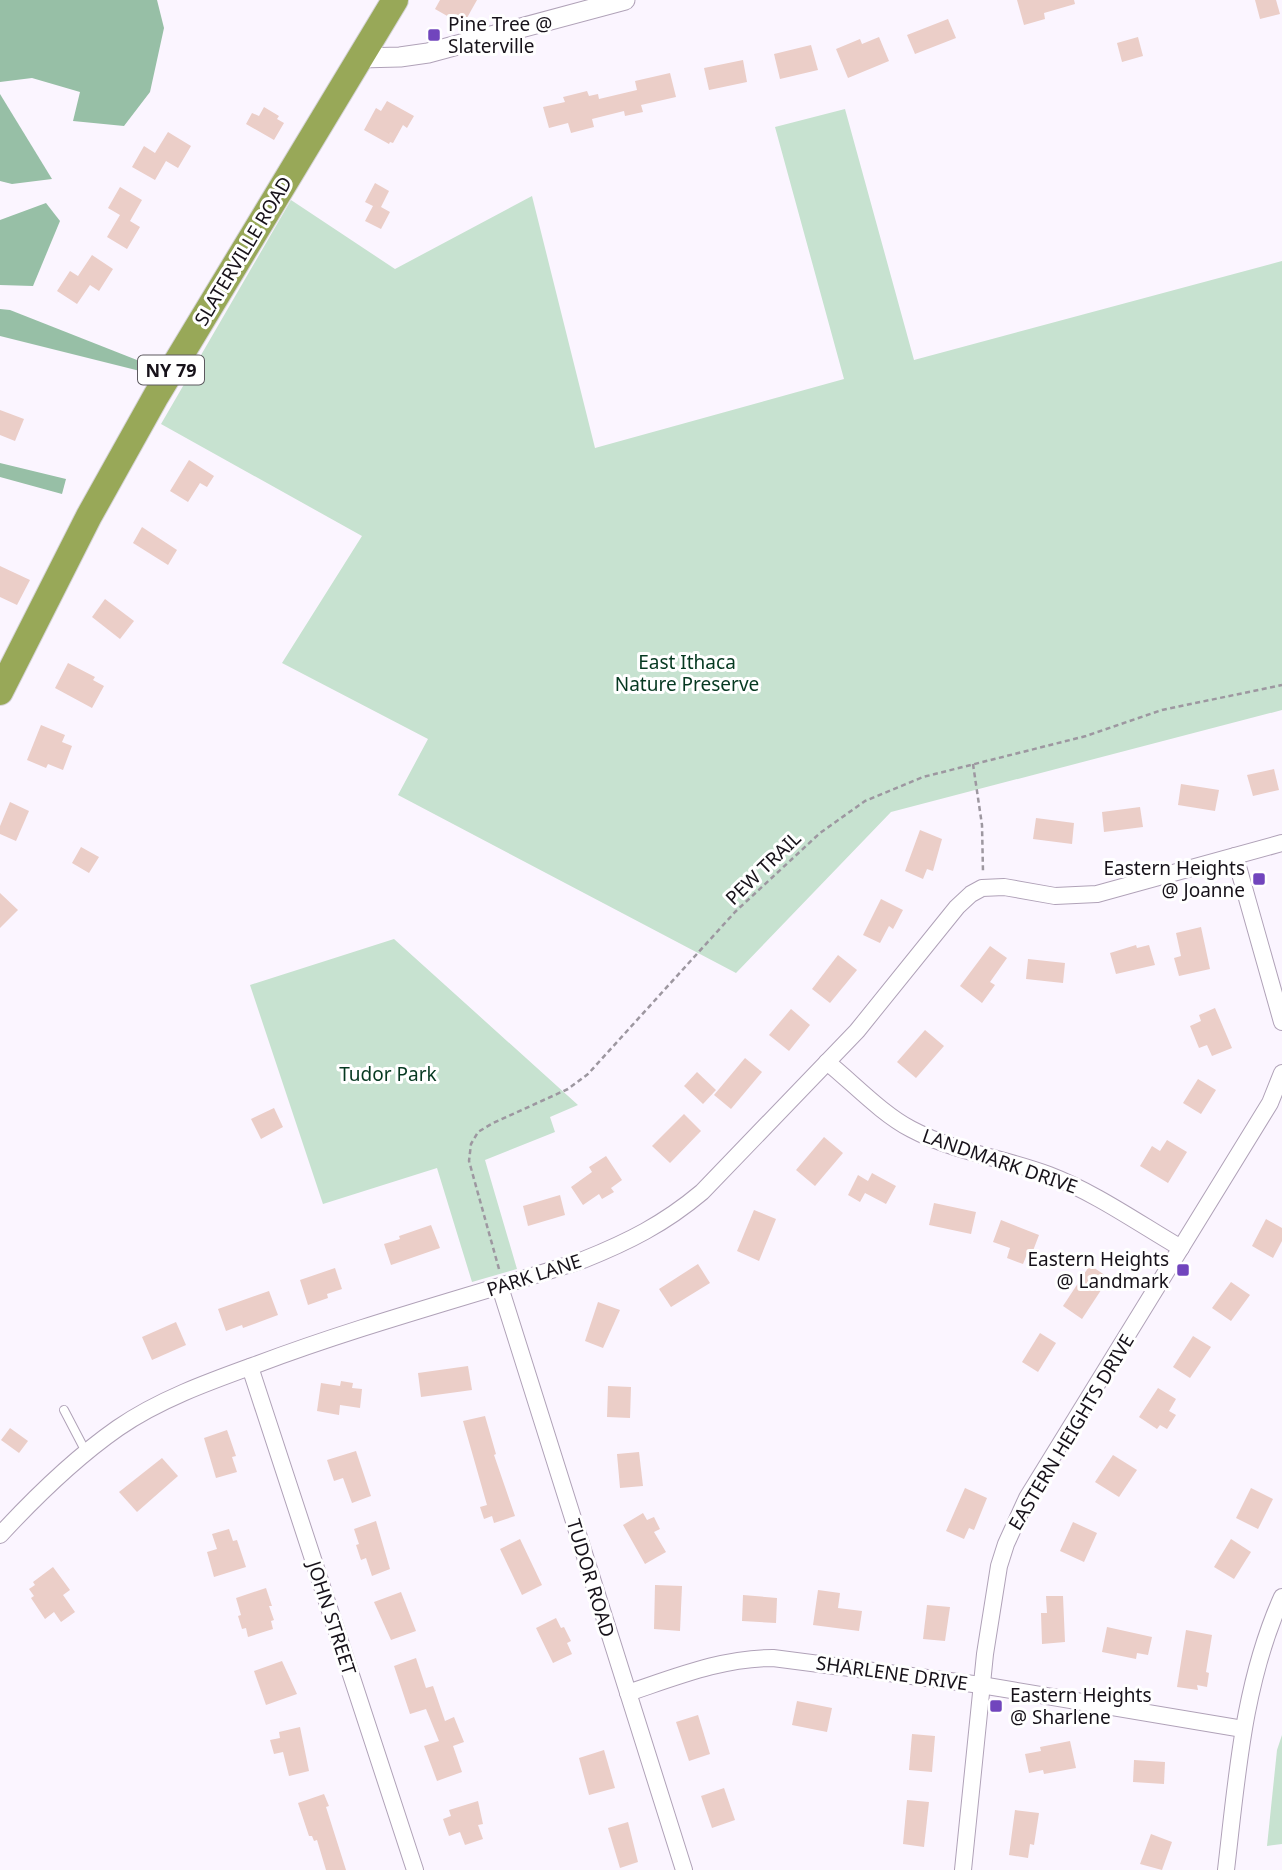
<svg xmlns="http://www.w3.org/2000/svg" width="1282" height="1870" viewBox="0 0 1282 1870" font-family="'Noto Sans',sans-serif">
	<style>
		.green { fill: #c7e2d0 }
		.forest { fill: #97bfa6 }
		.building { fill: #ebcec8 }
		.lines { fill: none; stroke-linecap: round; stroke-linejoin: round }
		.service-casing { stroke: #b0a2b8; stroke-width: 10 }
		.minor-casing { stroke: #b0a2b8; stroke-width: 18 }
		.tertiary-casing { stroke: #b0a2b8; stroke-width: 21 }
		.trunk-casing { stroke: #d5d4d6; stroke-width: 28 }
		.path { stroke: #9d97a0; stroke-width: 2.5; stroke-dasharray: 5 3.5; stroke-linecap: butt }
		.service { stroke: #fff; stroke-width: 8 }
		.minor { stroke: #fff; stroke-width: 16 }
		.tertiary { stroke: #fff; stroke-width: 19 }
		.trunk { stroke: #98a858; stroke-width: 26 }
		.poi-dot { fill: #7145bd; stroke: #fff; stroke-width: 2.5 }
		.labels { text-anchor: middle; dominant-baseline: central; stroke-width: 6; stroke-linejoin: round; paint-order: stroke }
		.shield { fill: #fff; stroke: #5d595f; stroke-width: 2 }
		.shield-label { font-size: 18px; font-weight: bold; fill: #17121a }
		.poi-label { font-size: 19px; fill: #17121a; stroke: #fff; text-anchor: start }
		.street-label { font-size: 19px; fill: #17121a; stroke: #fff }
		.park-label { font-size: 19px; fill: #063921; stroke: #fff }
	</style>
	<rect width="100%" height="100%" fill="#fbf5ff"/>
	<g class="green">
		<path d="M845 109 914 360 1282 261V710L891 812 736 973 398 795 428 739 282 663 362 536 161 424 291 200 395 269 532 196 595 448 844 379 775 127Z"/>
		<path d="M394 939 578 1105 550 1117 555 1132 485 1160 517 1269 472 1282 437 1168 323 1204 250 985Z"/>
		<path d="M1282 1735V1844L1267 1846 1277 1750Z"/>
	</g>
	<g class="forest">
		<path d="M0 0H157L164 28 150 92 124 126 73 121 80 92 32 78 0 82Z"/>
		<path d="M0 94 52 179 12 184 0 181Z"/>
		<path d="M46 203 60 221 33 286 0 285V220Z"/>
		<path d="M0 309 10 310 142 362 140 371 0 336Z"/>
		<path d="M0 463 66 479 62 494 0 477Z"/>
	</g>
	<g class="building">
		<path d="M440 0H477L463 25 435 9Z"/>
		<path d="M1017 0H1074L1075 4 1044 13 1045 19 1024 25Z"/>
		<path d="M1255 0H1276L1280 14 1260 19Z"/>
		<path d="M948 19 956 38 915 54 907 35Z"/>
		<path d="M879 37 889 61 848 78 836 49 860 39 862 44Z"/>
		<path d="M1138 37 1143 56 1122 62 1117 43Z"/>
		<path d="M811 45 818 70 780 79 774 54Z"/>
		<path d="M743 60 747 82 709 90 704 68Z"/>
		<path d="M670 73 676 97 641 105 643 112 625 116 624 111 592 119 594 127 571 133 568 123 549 128 543 107 565 102 563 97 587 91 589 96 598 94 599 99 637 90 635 81Z"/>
		<path d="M387 101 414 116 407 128 403 125 393 143 390 142 389 144 364 130 376 108 381 111Z"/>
		<path d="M264 107 279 116 277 119 284 123 274 140 246 124 252 113 259 116Z"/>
		<path d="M168 132 191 146 178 168 166 161 155 180 132 167 144 146 155 153Z"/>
		<path d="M375 183 389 191 381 207 390 212 381 229 365 221 373 206 365 202Z"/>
		<path d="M120 187 142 200 130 221 140 227 127 249 107 237 120 215 108 208Z"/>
		<path d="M92 255 113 269 99 291 90 285 77 304 57 291 70 271 78 276Z"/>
		<path d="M0 410 24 419 15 441 0 435Z"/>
		<path d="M189 460 214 476 207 487 200 483 188 502 170 491Z"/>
		<path d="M142 527 177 550 168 565 133 543Z"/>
		<path d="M0 566 30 580 17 605 0 597Z"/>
		<path d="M105 599 134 621 120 639 92 617Z"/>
		<path d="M68 663 95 677 93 680 104 686 92 708 55 688Z"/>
		<path d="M41 725 65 735 62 742 72 746 63 770 48 764 46 768 27 760Z"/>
		<path d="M1274 769 1279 790 1253 796 1247 775Z"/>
		<path d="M1181 784 1219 790 1215 811 1178 805Z"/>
		<path d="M10 802 29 811 16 841 0 834V826Z"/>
		<path d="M1140 807 1143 827 1104 832 1102 812Z"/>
		<path d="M1036 818 1074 823 1072 844 1033 839Z"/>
		<path d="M920 830 942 839 933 871 927 869 923 879 905 871Z"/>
		<path d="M81 847 99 857 89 873 72 863Z"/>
		<path d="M0 893 18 910 0 928Z"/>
		<path d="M881 899 903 910 893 929 889 926 880 943 863 935Z"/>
		<path d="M1201 927 1210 969 1179 976 1174 958 1181 956 1176 933Z"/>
		<path d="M1136 945 1137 948 1149 945 1155 965 1116 974 1110 953Z"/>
		<path d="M990 946 1007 958 990 982 995 985 982 1003 960 986Z"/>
		<path d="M838 955 857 970 830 1003 812 989Z"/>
		<path d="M1028 959 1065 963 1063 983 1026 979Z"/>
		<path d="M1215 1008 1232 1048 1212 1056 1207 1045 1199 1048 1190 1026 1201 1021 1199 1015Z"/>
		<path d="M791 1009 810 1025 789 1051 769 1035Z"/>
		<path d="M925 1030 944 1046 916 1078 897 1062Z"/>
		<path d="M745 1058 762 1072 731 1109 714 1095Z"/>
		<path d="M697 1072 716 1090 703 1104 684 1086Z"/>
		<path d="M1198 1079 1216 1090 1201 1114 1183 1103Z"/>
		<path d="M274 1108 283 1127 261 1139 251 1119Z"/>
		<path d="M684 1114 701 1131 670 1163 652 1146Z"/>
		<path d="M824 1137 843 1153 815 1186 796 1170Z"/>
		<path d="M1167 1140 1187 1152 1168 1183 1140 1166 1152 1146 1160 1151Z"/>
		<path d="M606 1156 622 1180 611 1188 614 1192 602 1199 599 1194 583 1205 571 1187 592 1172 589 1167Z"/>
		<path d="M872 1173 896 1186 886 1204 865 1193 860 1202 848 1195 858 1175 868 1181Z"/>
		<path d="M560 1195 565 1215 528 1226 523 1206Z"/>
		<path d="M934 1203 976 1212 971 1234 929 1225Z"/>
		<path d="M754 1210 776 1219 759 1261 737 1251Z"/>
		<path d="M1266 1219 1282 1228V1241L1273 1258 1252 1246Z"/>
		<path d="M1001 1220 1039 1235 1031 1256 1027 1254 1023 1264 1007 1258 1010 1248 993 1242Z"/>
		<path d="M431 1225 440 1248 391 1265 384 1244 400 1239 399 1236Z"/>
		<path d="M698 1264 710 1283 671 1307 659 1289Z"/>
		<path d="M1090 1265 1109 1278 1082 1319 1063 1306Z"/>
		<path d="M335 1268 342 1289 327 1294 328 1298 308 1305 300 1280Z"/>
		<path d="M1231 1282 1250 1295 1231 1321 1212 1308Z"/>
		<path d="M269 1291 278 1315 243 1328 242 1325 226 1331 218 1309Z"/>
		<path d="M598 1302 620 1310 603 1348 585 1341Z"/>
		<path d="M176 1322 186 1345 152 1360 142 1337Z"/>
		<path d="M1040 1333 1056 1343 1038 1372 1022 1362Z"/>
		<path d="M1193 1336 1211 1347 1190 1378 1173 1367Z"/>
		<path d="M468 1366 472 1390 421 1397 418 1373Z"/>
		<path d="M341 1381 353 1383 352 1388 362 1389 360 1408 340 1405 339 1415 317 1411 321 1383 340 1386Z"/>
		<path d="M608 1386 631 1387 630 1418 607 1417Z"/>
		<path d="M1158 1388 1176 1399 1169 1411 1176 1415 1167 1429 1160 1425 1157 1429 1139 1417Z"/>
		<path d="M485 1416 496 1454 494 1455 515 1516 494 1523 492 1516 484 1519 480 1507 487 1505 463 1421Z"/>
		<path d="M10 1428 28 1441 19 1453 1 1440Z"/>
		<path d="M227 1430 236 1456 232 1457 237 1472 216 1478 204 1438Z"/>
		<path d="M356 1451 371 1496 352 1503 343 1478 334 1481 327 1460Z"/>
		<path d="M639 1452 643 1486 620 1488 617 1454Z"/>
		<path d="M1113 1455 1137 1470 1119 1497 1095 1482Z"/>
		<path d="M162 1458 178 1476 137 1512 119 1492Z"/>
		<path d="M965 1488 987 1498 974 1530 969 1528 964 1539 946 1531Z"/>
		<path d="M1251 1488 1273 1499 1258 1529 1236 1518Z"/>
		<path d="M643 1513 647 1520 654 1517 660 1529 654 1532 666 1552 645 1564 623 1525Z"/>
		<path d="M376 1521 390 1569 372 1576 366 1558 361 1560 356 1545 359 1544 354 1529Z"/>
		<path d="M1073 1522 1097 1533 1084 1562 1060 1551Z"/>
		<path d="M229 1529 233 1541 237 1540 246 1567 214 1577 207 1552 217 1549 212 1534Z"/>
		<path d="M520 1539 542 1585 522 1595 500 1549Z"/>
		<path d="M1231 1539 1251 1552 1234 1579 1214 1567Z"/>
		<path d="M53 1567 70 1590 63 1595 75 1612 61 1622 54 1612 45 1619 31 1598 34 1596 29 1589 35 1585 33 1582Z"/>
		<path d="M655 1585 682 1586 680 1631 654 1629Z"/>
		<path d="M266 1588 272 1606H269L274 1620 271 1621 273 1629 248 1637 246 1628 242 1629 238 1616 241 1615 236 1598Z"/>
		<path d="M818 1590 840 1593 838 1608 862 1611 859 1631 813 1625Z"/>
		<path d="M401 1592 416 1631 391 1640 374 1602Z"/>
		<path d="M743 1595 777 1598 776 1623 742 1621Z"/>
		<path d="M1046 1596H1063L1065 1642 1042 1644 1041 1613H1047Z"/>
		<path d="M927 1605 950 1607 945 1641 923 1639Z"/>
		<path d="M556 1618 561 1628 564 1627 571 1641 567 1643 572 1654 553 1663 536 1628Z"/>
		<path d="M1107 1627 1152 1637 1148 1655 1137 1653 1136 1659 1102 1652Z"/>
		<path d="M1186 1630 1212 1635 1206 1672 1209 1673 1207 1687 1197 1685 1198 1690 1177 1687Z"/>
		<path d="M416 1658 426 1688 433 1686 445 1721 454 1717 464 1742 453 1746 462 1772 437 1781 424 1746 439 1741 426 1709 410 1714 394 1666Z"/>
		<path d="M282 1661 297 1694 266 1705 254 1671Z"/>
		<path d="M797 1701 832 1708 827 1732 792 1725Z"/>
		<path d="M698 1715 710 1754 689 1761 676 1722Z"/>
		<path d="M300 1727 309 1771 289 1776 283 1752 274 1754 270 1740 280 1738 279 1732Z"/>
		<path d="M912 1734 935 1736 932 1772 909 1770Z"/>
		<path d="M1070 1741 1076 1768 1044 1774 1043 1770 1029 1773 1025 1754 1041 1751 1040 1747Z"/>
		<path d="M604 1750 615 1788 589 1795 579 1758Z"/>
		<path d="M1134 1760 1165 1762 1164 1784 1133 1782Z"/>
		<path d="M724 1788 735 1820 712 1828 701 1796Z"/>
		<path d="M324 1794 329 1806 326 1807 346 1870H326L317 1840 314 1841 312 1836H309L298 1803Z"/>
		<path d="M907 1800 929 1802 924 1847 903 1844Z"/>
		<path d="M478 1801 483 1824 478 1825 483 1839 465 1845 460 1832 449 1836 443 1819 451 1816 449 1810Z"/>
		<path d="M1015 1810 1039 1813 1034 1845 1030 1844 1028 1858 1009 1855Z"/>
		<path d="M628 1822 638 1862 620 1868 608 1828Z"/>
		<path d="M1151 1834 1172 1842 1162 1870 1140 1864Z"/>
	</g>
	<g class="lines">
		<defs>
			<path id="service" d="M64 1410 86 1452"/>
			<g id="minor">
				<path d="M1235 856 1282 1022"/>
				<path d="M827 1062C853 1083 882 1114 911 1129 954 1152 1004 1158 1049 1175 1096 1193 1138 1223 1181 1248"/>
				<path d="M500 1287 684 1870"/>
				<path d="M250 1367 415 1870"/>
				<path d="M0 1535C36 1496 75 1458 118 1428 160 1399 211 1381 258 1364 364 1324 475 1295 583 1260 628 1242 664 1224 702 1192L857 1031 957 907 971 894 982 888 1004 887 1055 896 1097 894 1282 843"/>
				<path d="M628 1693C676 1677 722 1658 773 1658L981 1685 1243 1729"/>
				<path d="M963 1870 985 1654 999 1566 1006 1544 1027 1498 1270 1103 1282 1073"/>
				<path d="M1226 1870C1237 1777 1243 1684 1282 1597"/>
			</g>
			<path id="tertiary" d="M360 58 400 57 428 53 625 0"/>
			<path id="trunk" d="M0 692 89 516 156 396 395 0"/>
		</defs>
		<use href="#service" class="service-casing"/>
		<use href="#minor" class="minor-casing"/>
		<use href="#tertiary" class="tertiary-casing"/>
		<use href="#trunk" class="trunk-casing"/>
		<g class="path">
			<path d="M973 764 982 825 983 872"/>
			<path d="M499 1269 469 1161 471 1144 478 1132 493 1123 568 1089 588 1074 735 912 820 833 865 801 923 777 1086 736 1162 710 1282 685"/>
		</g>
		<use href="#service" class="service"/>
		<use href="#minor" class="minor"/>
		<use href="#tertiary" class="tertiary"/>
		<use href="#trunk" class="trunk"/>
	</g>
	<g class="poi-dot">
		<rect x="427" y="28" width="14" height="14" rx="3.5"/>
		<rect x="1252" y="872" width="14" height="14" rx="3.5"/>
		<rect x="1176" y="1263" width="14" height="14" rx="3.5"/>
		<rect x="989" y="1699" width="14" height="14" rx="3.5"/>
	</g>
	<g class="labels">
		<rect class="shield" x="138" y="355.5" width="66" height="29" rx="5"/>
		<g class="shield-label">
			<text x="171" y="370">NY 79</text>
		</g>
		<g class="poi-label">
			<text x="448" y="24">Pine Tree @<tspan x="448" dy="22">Slaterville</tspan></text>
			<text x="1245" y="868" text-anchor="end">Eastern Heights<tspan x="1245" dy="22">@ Joanne</tspan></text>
			<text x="1169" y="1259" text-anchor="end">Eastern Heights<tspan x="1169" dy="22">@ Landmark</tspan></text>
			<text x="1010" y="1695">Eastern Heights<tspan x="1010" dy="22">@ Sharlene</tspan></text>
		</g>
		<g class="street-label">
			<text transform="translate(243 251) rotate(-59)">SLATERVILLE ROAD</text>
			<text transform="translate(763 868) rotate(-44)">PEW TRAIL</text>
			<text transform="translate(1000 1161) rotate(19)">LANDMARK DRIVE</text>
			<text transform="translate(534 1275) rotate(-18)">PARK LANE</text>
			<text transform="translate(1071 1432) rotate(-59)">EASTERN HEIGHTS DRIVE</text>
			<text transform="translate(591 1578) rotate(73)">TUDOR ROAD</text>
			<text transform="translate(332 1618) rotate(72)">JOHN STREET</text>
			<text transform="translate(892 1673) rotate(8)">SHARLENE DRIVE</text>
		</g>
		<g class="park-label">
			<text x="687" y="662">East Ithaca<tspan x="687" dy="22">Nature Preserve</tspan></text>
			<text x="388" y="1074">Tudor Park</text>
		</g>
	</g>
</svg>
